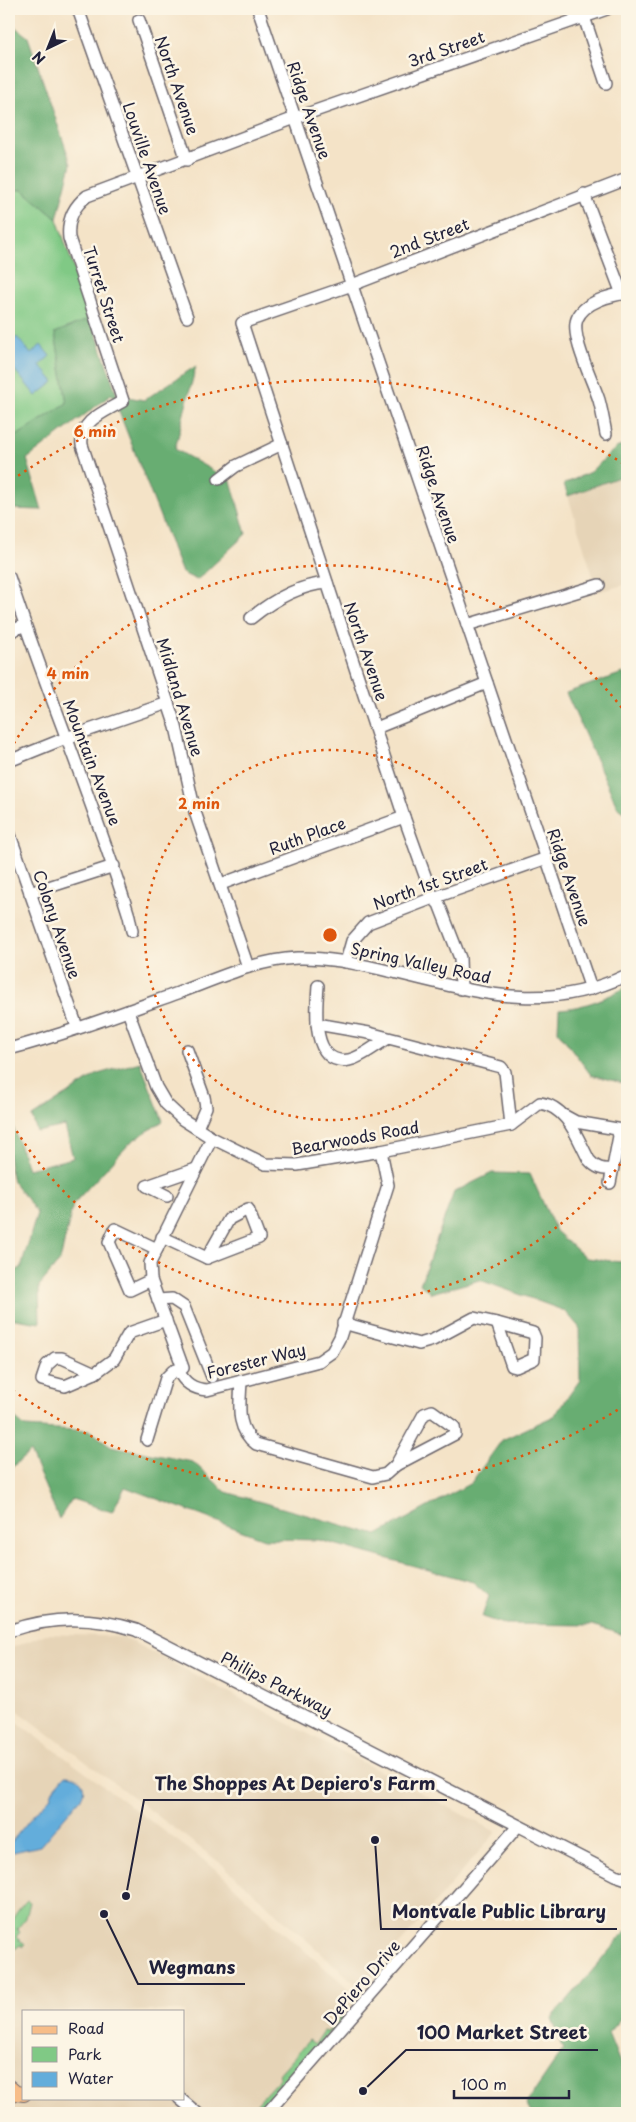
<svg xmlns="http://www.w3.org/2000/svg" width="636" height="2122" viewBox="0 0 636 2122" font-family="'Playpen Sans',sans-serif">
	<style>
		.built { fill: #e6d4b7; fill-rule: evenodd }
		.green { fill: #80c985; stroke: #517660 }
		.forest { fill: #68ad72; stroke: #456856 }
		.water { fill: #63addb; stroke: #42688b }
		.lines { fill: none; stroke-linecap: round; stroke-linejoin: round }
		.minor-casing { stroke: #6c666c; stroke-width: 14 }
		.major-casing { stroke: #6c666c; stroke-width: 16 }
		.minor { stroke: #fff; stroke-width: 11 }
		.major { stroke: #f7bd88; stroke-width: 14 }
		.ring { fill: none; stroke: #de560e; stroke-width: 2.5; stroke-dasharray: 2.5 5 }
		.labels { text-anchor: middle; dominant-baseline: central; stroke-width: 5; stroke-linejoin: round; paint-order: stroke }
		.street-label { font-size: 16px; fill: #22223b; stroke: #fcf5e5 }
		.centre { fill: #de560e; stroke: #fcf5e5; stroke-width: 2.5 }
		.ring-label { font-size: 15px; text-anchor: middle; font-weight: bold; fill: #de560e; stroke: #fcf5e5; stroke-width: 5; stroke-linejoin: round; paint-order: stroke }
		.leader { fill: none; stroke: #22223b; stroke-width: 2 }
		.callout-dot { fill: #22223b; stroke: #fcf5e5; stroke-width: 2 }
		.callout-label { font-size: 18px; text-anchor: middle; font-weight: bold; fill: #22223b; stroke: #fcf5e5; stroke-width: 5; stroke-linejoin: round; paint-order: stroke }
	</style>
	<rect width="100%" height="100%" fill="#fcf5e5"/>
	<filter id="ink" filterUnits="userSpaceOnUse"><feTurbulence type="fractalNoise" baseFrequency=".02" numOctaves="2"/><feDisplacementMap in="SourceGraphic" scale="10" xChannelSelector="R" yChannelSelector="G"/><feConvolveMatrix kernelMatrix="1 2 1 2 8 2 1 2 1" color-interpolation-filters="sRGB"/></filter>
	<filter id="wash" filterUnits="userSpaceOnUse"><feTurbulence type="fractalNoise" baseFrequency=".0096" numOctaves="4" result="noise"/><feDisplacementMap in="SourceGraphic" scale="20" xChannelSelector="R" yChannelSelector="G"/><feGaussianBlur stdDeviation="1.12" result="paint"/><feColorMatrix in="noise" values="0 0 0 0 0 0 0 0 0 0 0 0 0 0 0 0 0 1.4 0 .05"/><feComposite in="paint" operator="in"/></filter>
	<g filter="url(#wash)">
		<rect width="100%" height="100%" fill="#f4e3c7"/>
		<g class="built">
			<path d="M627 474V584L598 592 568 496Z"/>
			<path d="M46 1634 123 1637 496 1832 361 1989 223 1865 9 1704V1649Z"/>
			<path d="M9 1716 218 1871 270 1921 354 1993 360 2001 261 2113H9ZM24 2011H184V2098H24Z"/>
		</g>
		<g class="green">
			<path d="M9 189 23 190 57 219 91 318 55 333 67 403 9 441Z"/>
			<path d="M27 1900 30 1902 26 1918 17 1929 20 1932 16 1937 25 1945 23 1947 20 1945 15 1949C1 1931 14 1914 27 1900Z"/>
			<path d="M341 2015 343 2017 305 2061H301L296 2066 299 2070 259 2113H255L258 2109 254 2106 280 2078 279 2074 309 2040 315 2044 324 2031 328 2032Z"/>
		</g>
		<g class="forest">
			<path d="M9 22 28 37 71 164 57 219 23 190 9 189Z"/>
			<path d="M91 318 117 395 144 400 196 366 175 449 231 481 246 534 197 580 182 573 112 394 27 459 42 510 9 509V441L67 403 55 333Z"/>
			<path d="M627 444V474L568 496 564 484 590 472 616 448Z"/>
			<path d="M623 673 627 686V815L618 808 566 693Z"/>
			<path d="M627 987V1084L591 1075 558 1031 559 1009C584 1008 605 998 627 987Z"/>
			<path d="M140 1062 163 1121 132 1141 73 1204 60 1261 39 1286 40 1323 9 1318V1274L21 1268 37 1213 13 1181 9 1164V1125L12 1124 28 1169 73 1158 65 1126 37 1132 32 1117 98 1074Z"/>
			<path d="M492 1173 530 1174 556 1231 586 1258 621 1262 627 1257V1636L592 1625 503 1624 482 1617 489 1596 473 1582 319 1540 264 1539 125 1487 112 1512 72 1499 59 1519 30 1452 9 1470V1413L25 1427 90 1431 111 1446 193 1462 226 1492 377 1535 471 1483 502 1440 554 1416 580 1380 579 1327 565 1311 480 1280 431 1293 420 1284 454 1192Z"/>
			<path d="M625 1932H627V2011L608 2033 627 2080V2113H531L526 2104 563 2050 552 2018Z"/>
		</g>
		<g class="water">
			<path d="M17 337 31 354 41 345 50 356 40 365 54 382 36 396 9 363V343Z"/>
			<path d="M66 1775C80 1775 88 1785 81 1798L40 1846 9 1853V1845L34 1814 50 1798 53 1790Z"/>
		</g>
	</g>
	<g filter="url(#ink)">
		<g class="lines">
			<defs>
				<g id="minor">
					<path d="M78 9 187 317"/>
					<path d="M258 9 591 989"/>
					<path d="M584 17 606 83"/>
					<path d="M139 20 187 160"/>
					<path d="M584 194 622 294"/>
					<path d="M606 434C604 423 602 411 599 400 593 381 570 336 577 319 584 302 611 295 627 293"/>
					<path d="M219 479 236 466 282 444"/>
					<path d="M9 577C46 691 94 802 129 916L132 931"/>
					<path d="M251 618C272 601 299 585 327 583"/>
					<path d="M467 625 599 585"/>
					<path d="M9 632 25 625"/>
					<path d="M376 728 487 683"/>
					<path d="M9 761 66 738 168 703"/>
					<path d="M9 832 77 1027"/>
					<path d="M221 884 404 817"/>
					<path d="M30 893 114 866"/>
					<path d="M346 962 352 941 368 923 433 898 547 858"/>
					<path d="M248 967 195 812 176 727 82 445C79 420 105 412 123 401L69 238C67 220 73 207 87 196L295 118 607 9"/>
					<path d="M318 986C316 1010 311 1066 349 1060 361 1058 376 1045 387 1039"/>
					<path d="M461 989 460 958 439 904 433 898 404 817 242 323 352 285 627 179"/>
					<path d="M128 1011 156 1087 166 1104 182 1119 212 1138 265 1164 297 1165 381 1151 511 1125 540 1103C568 1107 577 1138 589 1160 596 1168 602 1170 612 1169"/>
					<path d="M317 1024 369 1033 501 1067 505 1072 511 1125"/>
					<path d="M9 1049C66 1034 122 1013 178 993 216 979 256 960 297 958 325 957 353 963 380 969 469 989 539 1017 627 975"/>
					<path d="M187 1050 204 1097 206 1107 197 1128"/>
					<path d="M565 1116 576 1122 617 1129 619 1136 610 1183"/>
					<path d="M167 1196 147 1186 196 1169"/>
					<path d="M248 1209 259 1238 207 1258 229 1219Z"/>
					<path d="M162 1237 207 1258"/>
					<path d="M151 1280 130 1290 109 1242 115 1229 157 1249"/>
					<path d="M158 1300 172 1299 184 1307 212 1377"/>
					<path d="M343 1323 419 1344 433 1340 474 1318 497 1323"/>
					<path d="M497 1323 533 1333 535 1338 534 1359 516 1367 512 1366Z"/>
					<path d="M55 1358H62L95 1373 65 1386 42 1380 47 1365Z"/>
					<path d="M178 1370C184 1383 193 1389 207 1390L319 1361 332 1352 340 1337 388 1185 381 1151"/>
					<path d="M95 1373 114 1359 129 1333 166 1320"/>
					<path d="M241 1381C240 1405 235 1428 256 1444L373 1477 386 1474 396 1465"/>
					<path d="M432 1411 454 1427 455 1434 396 1465 424 1414Z"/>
					<path d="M147 1440 166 1378 173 1371 183 1368 151 1280 150 1263 212 1138"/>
					<path d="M9 1631C51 1616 93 1616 136 1630L615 1875 627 1879"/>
					<path d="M179 2098 197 2113"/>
					<path d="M267 2113 518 1826"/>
				</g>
				<path id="major" d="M9 2087 16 2093 24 2094"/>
			</defs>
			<use href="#minor" class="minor-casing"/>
			<use href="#major" class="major-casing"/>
			<use href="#minor" class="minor"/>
			<use href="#major" class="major"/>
		</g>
	</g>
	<g class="ring">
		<circle cx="330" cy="935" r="185"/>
		<path d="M625 1158A370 370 0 0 1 10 1120M10 750A370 370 0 0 1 625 712"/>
		<path d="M624 1406A555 555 0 0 1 12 1390M12 480A555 555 0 0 1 624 464"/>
	</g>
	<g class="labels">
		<g class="street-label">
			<text transform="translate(446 48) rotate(-19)">3rd Street</text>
			<text transform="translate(178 85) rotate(71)">North Avenue</text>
			<text transform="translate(310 110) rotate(71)">Ridge Avenue</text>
			<text transform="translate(148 158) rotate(71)">Louville Avenue</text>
			<text transform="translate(429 237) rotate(-21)">2nd Street</text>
			<text transform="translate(105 294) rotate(72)">Turret Street</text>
			<text transform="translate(439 494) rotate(71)">Ridge Avenue</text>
			<text transform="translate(367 651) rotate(71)">North Avenue</text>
			<text transform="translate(181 697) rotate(73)">Midland Avenue</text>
			<text transform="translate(93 762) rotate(69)">Mountain Avenue</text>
			<text transform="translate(307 835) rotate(-20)">Ruth Place</text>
			<text transform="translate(570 877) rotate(71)">Ridge Avenue</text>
			<text transform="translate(430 883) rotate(-20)">North 1st Street</text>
			<text transform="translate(58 924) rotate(71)">Colony Avenue</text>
			<text transform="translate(421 962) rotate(12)">Spring Valley Road</text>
			<text transform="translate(355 1137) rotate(-10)">Bearwoods Road</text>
			<text transform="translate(256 1360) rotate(-14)">Forester Way</text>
			<text transform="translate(277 1683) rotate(27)">Philips Parkway</text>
			<text transform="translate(361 1982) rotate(-49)">DePiero Drive</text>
		</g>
	</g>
	<circle cx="330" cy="935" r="8" class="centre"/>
	<g class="ring-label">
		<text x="95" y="437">6 min</text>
		<text x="68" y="679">4 min</text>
		<text x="199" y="809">2 min</text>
	</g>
	<path class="leader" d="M126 1896L144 1800H447M375 1840L381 1929H617M104 1914L138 1984H245M363 2091L406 2050H598"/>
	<g class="callout-dot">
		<circle cx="126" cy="1896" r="5"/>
		<circle cx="375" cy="1840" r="5"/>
		<circle cx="104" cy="1914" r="5"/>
		<circle cx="363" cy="2091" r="5"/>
	</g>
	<g class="callout-label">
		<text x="295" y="1790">The Shoppes At Depiero's Farm</text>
		<text x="499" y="1918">Montvale Public Library</text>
		<text x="192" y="1974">Wegmans</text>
		<text x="502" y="2039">100 Market Street</text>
	</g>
	<rect width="636" height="2122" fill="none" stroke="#fcf5e5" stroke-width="30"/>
	<rect x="22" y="2010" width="162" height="90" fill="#fcf5e5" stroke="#a5a1a1"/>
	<rect x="32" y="2026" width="25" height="8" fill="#f7bd88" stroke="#a5a1a1"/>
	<text x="68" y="2034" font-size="15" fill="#22223b">Road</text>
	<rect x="32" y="2047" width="25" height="15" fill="#80c985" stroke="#a5a1a1"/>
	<text x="68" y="2060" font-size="15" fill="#22223b">Park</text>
	<rect x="32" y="2072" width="25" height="15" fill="#63addb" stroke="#a5a1a1"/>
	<text x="68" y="2084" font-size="15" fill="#22223b">Water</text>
	<g transform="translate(48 48) rotate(223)" stroke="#fcf5e5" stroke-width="4" paint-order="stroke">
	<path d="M0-4L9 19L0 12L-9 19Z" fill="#22223b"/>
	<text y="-8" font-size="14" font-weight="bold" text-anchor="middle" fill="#22223b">N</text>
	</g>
	<path d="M454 2090v8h115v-8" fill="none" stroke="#22223b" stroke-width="2.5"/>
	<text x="461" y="2090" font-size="15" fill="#22223b" stroke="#fcf5e5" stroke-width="4" paint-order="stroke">100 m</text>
</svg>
